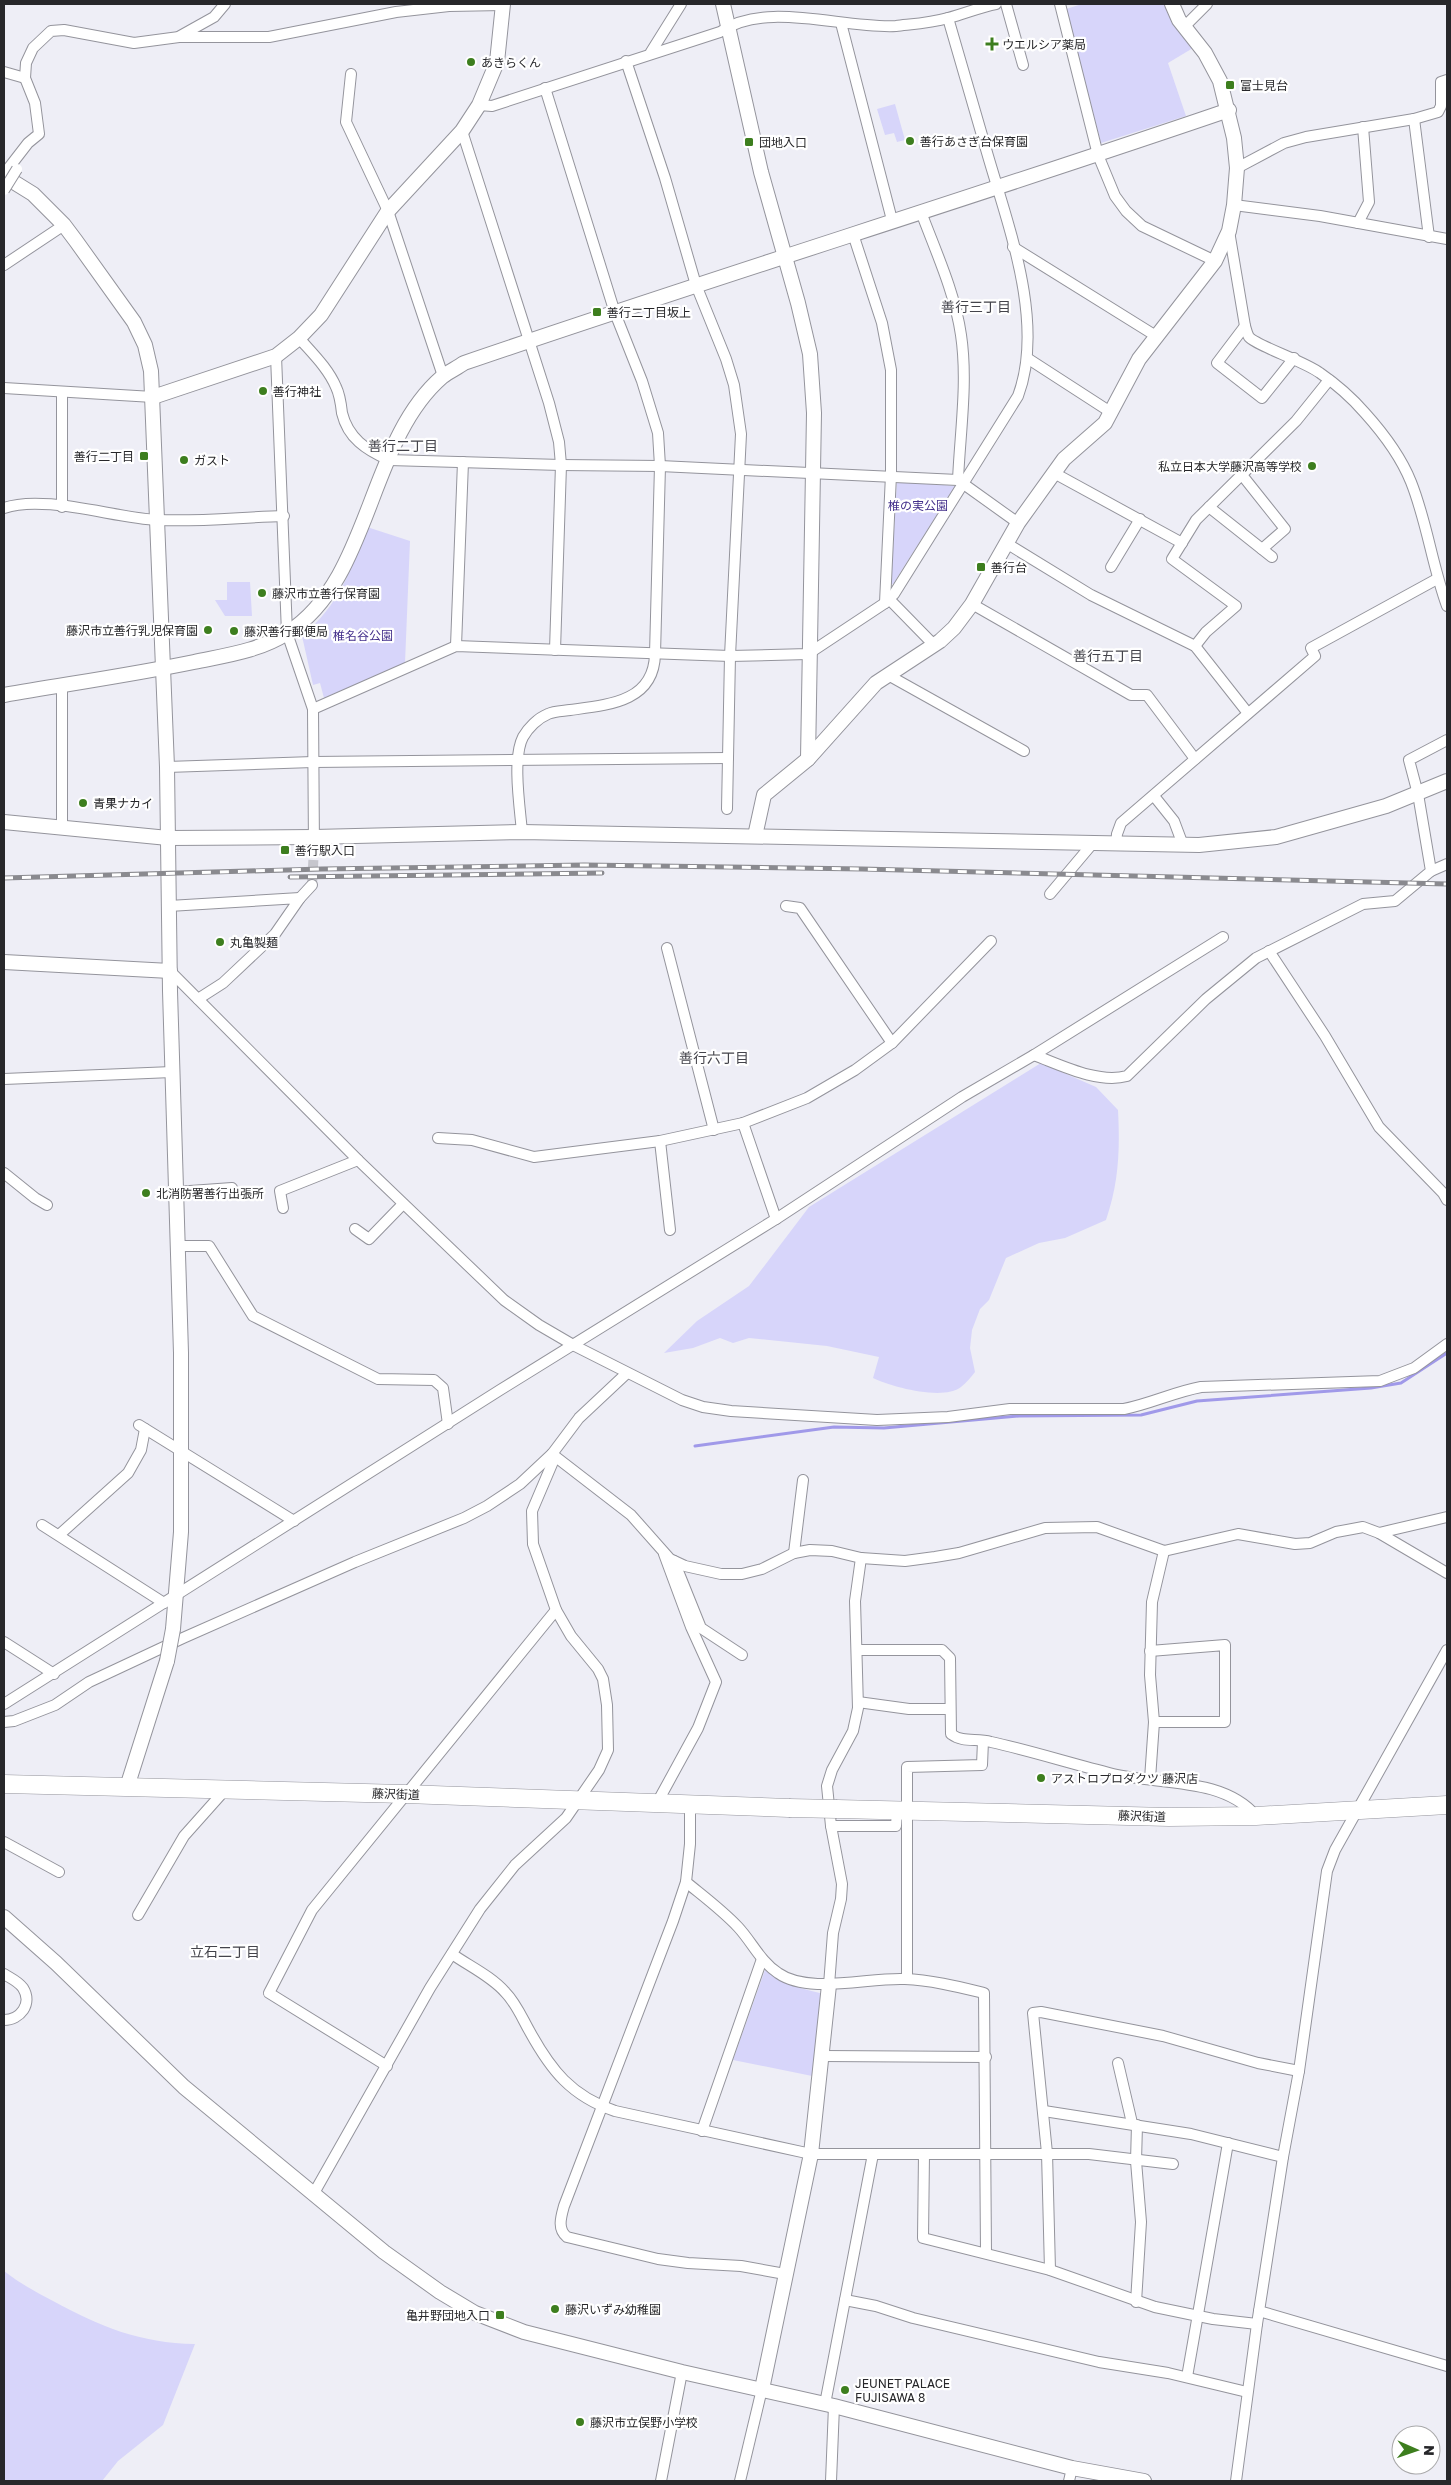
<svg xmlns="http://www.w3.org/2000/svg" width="1451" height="2485" viewBox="0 0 1451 2485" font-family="'Golos Text','Noto Sans JP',sans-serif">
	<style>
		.green { fill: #d7d5fa }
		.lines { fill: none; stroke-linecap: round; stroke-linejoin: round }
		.stream { stroke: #a099e9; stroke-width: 3 }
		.street-tunnel { stroke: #c6c6cd; stroke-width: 10; stroke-dasharray: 10 5; stroke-linecap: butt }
		.street-casing { stroke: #94949c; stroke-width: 12 }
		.secondary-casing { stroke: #94949c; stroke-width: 16 }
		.highway-casing { stroke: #94949c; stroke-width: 19 }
		.street { stroke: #fff; stroke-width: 10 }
		.secondary { stroke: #fff; stroke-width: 14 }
		.highway { stroke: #fff; stroke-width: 18 }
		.rail-casing { stroke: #8a8a8f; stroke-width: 5 }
		.rail { stroke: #fff; stroke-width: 3; stroke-dasharray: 9; stroke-linecap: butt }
		.street-bridge-casing { stroke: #94949c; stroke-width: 12; stroke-linecap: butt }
		.secondary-bridge-casing { stroke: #94949c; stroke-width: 16; stroke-linecap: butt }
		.highway-bridge-casing { stroke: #94949c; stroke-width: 19; stroke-linecap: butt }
		.street-bridge { stroke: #fff; stroke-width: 10 }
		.secondary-bridge { stroke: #fff; stroke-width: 14 }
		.highway-bridge { stroke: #fff; stroke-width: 18 }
		.poi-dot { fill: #3d7e1e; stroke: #fff; stroke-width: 2 }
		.labels { text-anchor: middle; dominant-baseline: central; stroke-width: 4.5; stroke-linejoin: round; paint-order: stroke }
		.poi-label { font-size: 12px; fill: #27272a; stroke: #fff; text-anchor: start }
		.park-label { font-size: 12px; fill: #432f8b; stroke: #fff }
		.street-label { font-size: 12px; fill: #27272a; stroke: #fff }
		.neighbourhood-label { font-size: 14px; fill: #44444b; stroke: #fff }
	</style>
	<rect width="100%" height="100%" fill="#eeeef6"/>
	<g class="green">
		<path d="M1082 4H1167L1193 48 1168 63 1186 116 1101 143 1066 9Z"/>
		<path d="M895 104 905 140 897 142 894 133 885 135 877 109Z"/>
		<path d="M897 481 955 486 893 584H891Z"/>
		<path d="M367 527 410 541 405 663 324 698 320 683 313 685 302 636C340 604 350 572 367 527Z"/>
		<path d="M227 582H250L252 616H225L215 600H227Z"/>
		<path d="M1041 1063 1096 1087 1118 1110C1120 1150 1119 1182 1106 1220L1065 1238 1039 1243 1006 1258 989 1300 980 1309 972 1330 970 1348 975 1372C971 1377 966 1383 961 1387 943 1401 892 1387 873 1378L879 1357 827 1346 749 1338 733 1343 720 1338 693 1348 664 1353 697 1321 749 1286 809 1207Z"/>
		<path d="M765 1970C783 1985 805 1989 827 1995L817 2077 733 2060Z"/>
		<path d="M4 2271C19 2283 36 2292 53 2301 101 2327 140 2343 195 2344L163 2425 118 2461 102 2481H4Z"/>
	</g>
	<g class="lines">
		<path class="stream" d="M695 1446 834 1427 884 1428 1019 1416 1141 1415 1197 1401 1371 1388 1401 1383 1447 1353"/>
		<path class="street-tunnel" d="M312 885 314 849"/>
		<defs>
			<g id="street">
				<path d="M1006 4 1023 65"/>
				<path d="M1060 4 1098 155 1115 196 1126 211 1142 226 1215 261"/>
				<path d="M841 23 892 220"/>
				<path d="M1184 27 1207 4"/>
				<path d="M180 36 214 17 225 4"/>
				<path d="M651 52 681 4"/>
				<path d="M626 61 665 178 696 285 726 359 734 385 741 434 730 656 727 809"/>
				<path d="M4 72 25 78"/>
				<path d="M351 74 346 122 388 211 443 376"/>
				<path d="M479 105 492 106 720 32C766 0 842 29 896 26 913 24 931 23 948 18 964 14 980 7 996 4"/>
				<path d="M1414 119 1429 237"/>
				<path d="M462 131 549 403 559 442 561 465 555 650"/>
				<path d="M1237 168 1284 143 1306 137 1414 119 1438 112 1441 106V82L1447 80"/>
				<path d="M4 174 28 143 39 134 35 103 25 78 26 63 33 48 51 31 64 30 134 43 179 37H269L396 12 449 6 503 5"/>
				<path d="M1234 205 1320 216 1447 239"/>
				<path d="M921 212C936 252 955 293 961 335 968 382 960 433 958 480"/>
				<path d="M1358 223 1369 202 1363 127"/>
				<path d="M1229 231 1245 326C1246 329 1247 334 1249 337 1257 346 1304 361 1320 373 1336 384 1352 398 1365 413 1383 433 1401 457 1411 482 1427 522 1432 565 1447 606"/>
				<path d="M853 234 882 323 891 370V475L885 603"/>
				<path d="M1013 247 1156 336"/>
				<path d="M4 265 64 225"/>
				<path d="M1245 326 1217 363 1262 398 1294 358"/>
				<path d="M299 338C312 353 328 368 336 387 340 395 341 404 342 413 348 438 366 450 389 460L561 465 660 466 958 480 1018 523"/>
				<path d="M276 356 287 633 313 709 314 849"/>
				<path d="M1027 358 1112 413"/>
				<path d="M4 388 153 397"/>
				<path d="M62 392V507"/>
				<path d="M1054 473 1182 543"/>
				<path d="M1242 475 1285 529 1262 549"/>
				<path d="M1209 507 1272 557"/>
				<path d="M4 508C44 494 114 518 158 520 200 522 242 517 284 516"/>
				<path d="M1006 543 1091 595 1195 646 1247 712"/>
				<path d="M1111 567 1140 519"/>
				<path d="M889 599 934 645"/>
				<path d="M972 604 1131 695H1147L1195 759"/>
				<path d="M456 646 463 462"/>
				<path d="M1195 646 1206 632 1236 606 1172 559 1196 520 1296 421 1329 380"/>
				<path d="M888 675 1024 751"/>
				<path d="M313 709 456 646 730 656 808 654 885 603 894 594 1018 396C1045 324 1009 228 988 156 975 110 961 64 948 18"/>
				<path d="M167 767 313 762 728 758"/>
				<path d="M1154 796 1174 821 1183 845"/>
				<path d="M62 828V685"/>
				<path d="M522 832C520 808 512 758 523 737 528 728 538 718 548 714 554 711 564 711 570 710 608 705 654 702 655 654L660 466 658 433 642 381 615 313 545 88"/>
				<path d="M1116 844 1117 834 1121 823 1315 656 1311 648 1437 579"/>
				<path d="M1431 871 1447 864"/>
				<path d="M1050 894 1093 843"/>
				<path d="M300 898 312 885"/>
				<path d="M169 906 300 898 275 934 223 983 198 999"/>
				<path d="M786 906 800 908 892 1043"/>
				<path d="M667 948 714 1130"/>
				<path d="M1269 951 1325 1036 1379 1127 1443 1193 1447 1200"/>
				<path d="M170 971 358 1160 504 1300 539 1325 575 1346 682 1400 703 1407 731 1411 877 1420 948 1417 1010 1409H1124C1150 1404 1174 1392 1201 1387L1380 1381 1414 1368 1447 1344"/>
				<path d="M1034 1055C1061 1065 1098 1084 1127 1076L1206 999 1256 958 1363 904 1395 901 1431 871 1418 794 1409 760 1447 740"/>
				<path d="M4 1079 172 1072"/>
				<path d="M743 1123 776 1219"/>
				<path d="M438 1138 472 1140 534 1157 660 1141 743 1123 807 1098 855 1070 892 1043 991 941"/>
				<path d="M660 1141 670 1230"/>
				<path d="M4 1173 35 1198 47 1205"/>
				<path d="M176 1192 232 1188"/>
				<path d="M283 1208 280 1191 358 1160"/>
				<path d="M355 1229 369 1239 403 1204"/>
				<path d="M177 1246H209L253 1316 378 1379 434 1380 443 1388 448 1424"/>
				<path d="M139 1425 294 1521"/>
				<path d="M552 1454 631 1515 670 1559 685 1566 721 1574H742L762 1569 794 1553 810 1550 832 1551 861 1558 905 1561 935 1557 959 1553 1045 1528 1097 1527 1164 1551 1238 1534 1295 1544 1310 1543 1336 1532 1363 1527 1379 1533 1447 1573"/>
				<path d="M42 1525 164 1603"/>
				<path d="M1379 1533 1447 1517"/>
				<path d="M59 1535 128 1473 141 1450 145 1429"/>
				<path d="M794 1553 803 1480"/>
				<path d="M674 1561 701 1628 742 1655"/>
				<path d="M4 1642 54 1674"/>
				<path d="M857 1650H942L950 1658 951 1734C963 1743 976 1738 991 1742 1032 1751 1072 1764 1113 1774 1159 1785 1223 1777 1256 1816"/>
				<path d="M1150 1651 1225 1645V1722H1154"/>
				<path d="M858 1702 909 1709H950"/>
				<path d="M4 1704 500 1390 776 1219 962 1097 1034 1055 1223 937"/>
				<path d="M4 1722 14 1721 55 1705 89 1682 183 1638 355 1562 464 1518 487 1506 520 1484 552 1454 579 1418 627 1373"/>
				<path d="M1150 1779 1154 1722 1150 1675 1152 1602 1164 1551"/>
				<path d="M657 1803 698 1728 716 1682 691 1627 664 1554"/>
				<path d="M690 1804V1844L686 1882C703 1896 722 1910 738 1927 752 1942 760 1961 778 1973 809 1995 869 1977 905 1979 931 1980 959 1987 984 1993L986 2253"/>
				<path d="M831 1826H896L897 1810"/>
				<path d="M4 1842 59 1872"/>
				<path d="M686 1882 673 1921 564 2206C561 2217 557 2229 567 2237L658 2259 688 2263 741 2266 785 2274"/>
				<path d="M138 1915 184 1836 225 1790"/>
				<path d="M452 1954C469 1966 491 1976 505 1992 516 2003 522 2018 530 2032 551 2070 571 2096 615 2111L811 2154H1089L1173 2164"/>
				<path d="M4 1974C10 1978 18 1981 23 1988 33 2004 20 2020 4 2020"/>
				<path d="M907 1979V1767L982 1765 983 1741"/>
				<path d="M829 1985 833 1933 841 1899 842 1884 831 1826 827 1786 832 1770 853 1731 858 1708 855 1601 861 1558"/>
				<path d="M823 2056 986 2057"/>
				<path d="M1118 2063 1132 2123"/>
				<path d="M387 2066 269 1993 312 1910 556 1610"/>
				<path d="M1044 2111 1191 2134 1283 2157"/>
				<path d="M702 2131 762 1959"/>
				<path d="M924 2154 923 2238 1050 2270 1155 2307 1213 2319 1257 2324"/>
				<path d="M314 2193 430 1988 480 1909 515 1865 566 1818 599 1770 608 1750 607 1705 603 1679 598 1669 571 1636 556 1610 533 1544 532 1511 555 1457"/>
				<path d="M1050 2270 1047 2153 1033 2013 1041 2012 1163 2036 1258 2063 1299 2071"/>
				<path d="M845 2300 876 2306 913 2318 1099 2362 1168 2373 1247 2392"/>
				<path d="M1136 2302 1141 2222 1136 2161 1137 2125"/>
				<path d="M1259 2311 1447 2366"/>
				<path d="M1187 2377 1228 2143"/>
				<path d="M825 2404 873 2154"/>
				<path d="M661 2481 682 2372"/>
				<path d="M740 2481 762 2389"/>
				<path d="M831 2481 834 2406"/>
				<path d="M1069 2481 1072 2468"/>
				<path d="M1236 2481 1257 2324 1283 2157 1299 2071 1327 1871 1335 1850 1447 1650"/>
			</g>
			<g id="secondary">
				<path d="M723 4 761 172 798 303 810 354 814 413 808 759"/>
				<path d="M4 176 33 194 64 225 76 241 134 322 145 345 151 371 167 767 170 991 181 1353V1532L173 1629"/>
				<path d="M153 397 276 356 299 338 321 315 388 211 462 131 479 105 497 62 503 4"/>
				<path d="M4 695C67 684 131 675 194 662 227 655 259 651 287 633 372 579 367 442 442 377 448 372 457 368 464 363 718 276 975 197 1229 110"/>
				<path d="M4 822 168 838 314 837 522 832 1199 845 1276 837 1386 806 1447 781"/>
				<path d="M755 836 764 795 808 759 876 683 940 641 954 628 972 604 1018 523 1064 459 1105 423 1139 359 1215 261 1229 231 1234 205 1237 168 1234 138 1220 81 1205 53 1179 20 1172 4"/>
				<path d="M4 962 170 971"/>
				<path d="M127 1787 167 1661"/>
				<path d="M4 1917 56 1963 184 2087 384 2252 440 2292 475 2313 524 2332 682 2372 834 2406 1072 2468 1144 2481"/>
				<path d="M762 2389 811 2154 829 1985"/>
			</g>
			<g id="highway">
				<path d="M4 1784 405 1794 789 1808"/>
				<path d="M837 1809 1169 1817 1256 1816 1447 1805"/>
			</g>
		</defs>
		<use href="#street" class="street-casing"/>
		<use href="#secondary" class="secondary-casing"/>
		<use href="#highway" class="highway-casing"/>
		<use href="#street" class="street"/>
		<use href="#secondary" class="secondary"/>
		<use href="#highway" class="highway"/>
		<defs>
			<g id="rail">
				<path d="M290 877 602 873"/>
				<path d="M4 878 322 869 584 865 862 869 1447 884"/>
			</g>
		</defs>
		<use href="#rail" class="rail-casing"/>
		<use href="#rail" class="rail"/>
		<defs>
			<path id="street-bridge" d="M4 190 17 169"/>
			<path id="secondary-bridge" d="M167 1661 173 1629"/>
			<path id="highway-bridge" d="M789 1808 837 1809"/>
		</defs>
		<use href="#street-bridge" class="street-bridge-casing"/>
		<use href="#secondary-bridge" class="secondary-bridge-casing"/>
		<use href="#highway-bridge" class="highway-bridge-casing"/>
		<use href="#street-bridge" class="street-bridge"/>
		<use href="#secondary-bridge" class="secondary-bridge"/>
		<use href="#highway-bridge" class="highway-bridge"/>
	</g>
	<g class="poi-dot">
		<path d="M989.5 36.5h5v5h5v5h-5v5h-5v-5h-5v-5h5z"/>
		<circle cx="471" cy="62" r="5"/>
		<rect x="1225" y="80" width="10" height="10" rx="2.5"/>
		<circle cx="910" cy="141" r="5"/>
		<rect x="744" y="137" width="10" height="10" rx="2.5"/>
		<rect x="592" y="307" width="10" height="10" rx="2.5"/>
		<circle cx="263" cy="391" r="5"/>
		<rect x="139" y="451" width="10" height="10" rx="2.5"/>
		<circle cx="184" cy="460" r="5"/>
		<circle cx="1312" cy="466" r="5"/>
		<rect x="976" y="562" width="10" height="10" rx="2.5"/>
		<circle cx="262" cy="593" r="5"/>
		<circle cx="208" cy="630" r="5"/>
		<circle cx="234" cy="631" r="5"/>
		<circle cx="83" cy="803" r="5"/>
		<rect x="280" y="845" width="10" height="10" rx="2.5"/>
		<circle cx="220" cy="942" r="5"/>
		<circle cx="146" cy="1193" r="5"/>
		<circle cx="1041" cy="1778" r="5"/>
		<circle cx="555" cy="2309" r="5"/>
		<rect x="495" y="2310" width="10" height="10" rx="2.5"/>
		<circle cx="845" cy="2390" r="5"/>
		<circle cx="580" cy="2422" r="5"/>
	</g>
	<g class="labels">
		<g class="poi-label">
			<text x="1002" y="44">ウエルシア薬局</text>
			<text x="481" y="62">あきらくん</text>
			<text x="1240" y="85">富士見台</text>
			<text x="920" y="141">善行あさぎ台保育園</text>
			<text x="759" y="142">団地入口</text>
			<text x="607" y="312">善行二丁目坂上</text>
			<text x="273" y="391">善行神社</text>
			<text x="134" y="456" text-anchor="end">善行二丁目</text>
			<text x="194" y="460">ガスト</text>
			<text x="1302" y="466" text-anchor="end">私立日本大学藤沢高等学校</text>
			<text x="991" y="567">善行台</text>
			<text x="272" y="593">藤沢市立善行保育園</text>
			<text x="198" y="630" text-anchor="end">藤沢市立善行乳児保育園</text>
			<text x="244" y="631">藤沢善行郵便局</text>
			<text x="93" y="803">青果ナカイ</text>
			<text x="295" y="850">善行駅入口</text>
			<text x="230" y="942">丸亀製麺</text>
			<text x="156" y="1193">北消防署善行出張所</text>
			<text x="1051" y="1778">アストロプロダクツ 藤沢店</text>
			<text x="565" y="2309">藤沢いずみ幼稚園</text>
			<text x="490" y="2315" text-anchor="end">亀井野団地入口</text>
			<text x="855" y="2383">JEUNET PALACE<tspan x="855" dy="14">FUJISAWA 8</tspan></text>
			<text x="590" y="2422">藤沢市立俣野小学校</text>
		</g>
		<g class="park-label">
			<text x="918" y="505">椎の実公園</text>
			<text x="363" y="635">椎名谷公園</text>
		</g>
		<g class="street-label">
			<text transform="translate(396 1794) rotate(2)">藤沢街道</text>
			<text transform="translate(1142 1816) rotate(2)">藤沢街道</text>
		</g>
		<g class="neighbourhood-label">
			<text x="976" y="306">善行三丁目</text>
			<text x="403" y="445">善行二丁目</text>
			<text x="1108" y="655">善行五丁目</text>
			<text x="714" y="1057">善行六丁目</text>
			<text x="225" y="1951">立石二丁目</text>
		</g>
	</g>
	<rect width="1451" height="2485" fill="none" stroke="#27272a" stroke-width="10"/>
	<g transform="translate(1416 2450) rotate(92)"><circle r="24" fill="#ffffff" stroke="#a9a9aa"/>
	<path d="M0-4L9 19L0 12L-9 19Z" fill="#3d7e1e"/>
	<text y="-8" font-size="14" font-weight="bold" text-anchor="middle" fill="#27272a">N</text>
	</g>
</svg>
